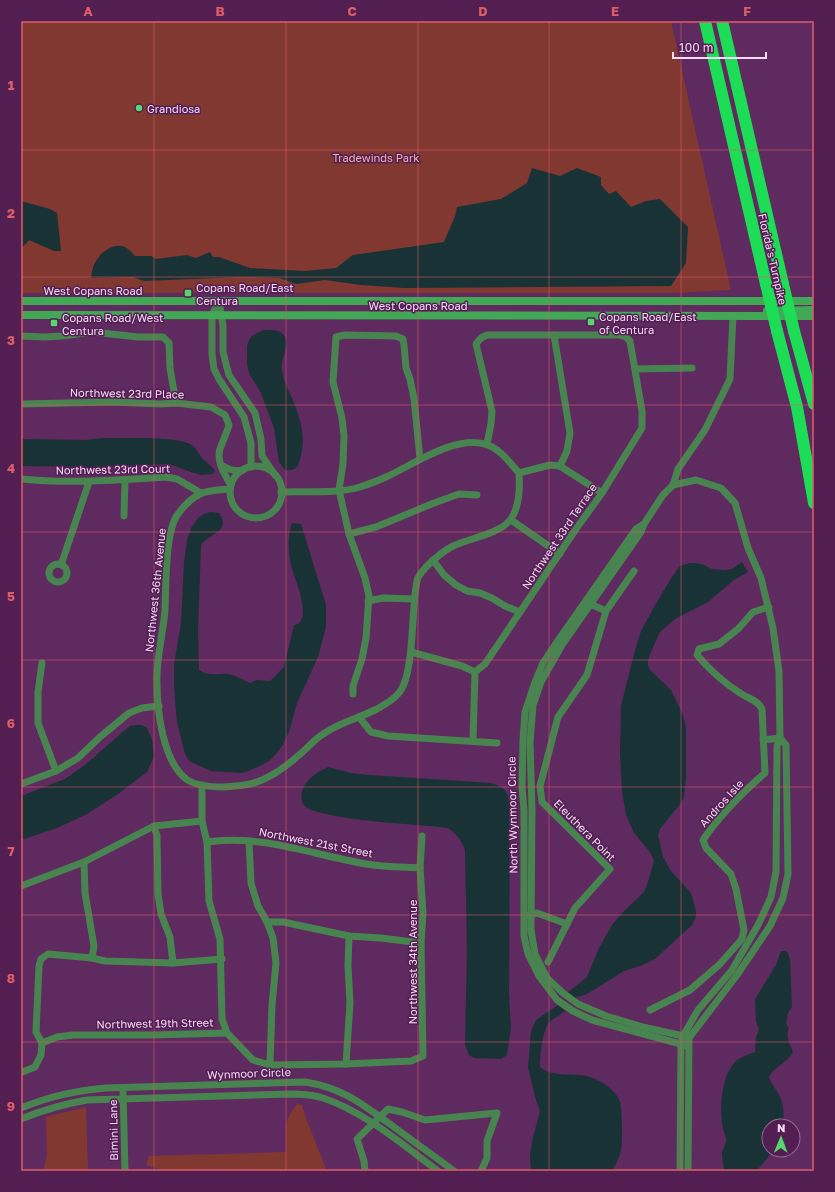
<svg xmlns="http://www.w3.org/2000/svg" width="835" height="1192" viewBox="0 0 835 1192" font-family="'Golos Text',sans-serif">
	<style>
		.green { fill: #803831 }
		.water { fill: #183236 }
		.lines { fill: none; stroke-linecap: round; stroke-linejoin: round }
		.street { stroke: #488450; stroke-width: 7 }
		.secondary { stroke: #42a855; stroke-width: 8 }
		.highway { stroke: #1ddc56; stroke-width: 12 }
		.highway-bridge { stroke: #1ddc56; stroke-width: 12 }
		.grid { fill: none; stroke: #e05d66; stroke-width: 1; stroke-opacity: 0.55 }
		.poi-dot { fill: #59d56f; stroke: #531f53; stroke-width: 1.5 }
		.labels { text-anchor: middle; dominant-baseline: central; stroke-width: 3; stroke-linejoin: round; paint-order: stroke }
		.poi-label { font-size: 11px; fill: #f8d9f7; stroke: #531f53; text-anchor: start }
		.park-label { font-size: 11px; fill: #f5b3ab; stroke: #531f53 }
		.street-label { font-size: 11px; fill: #f8d9f7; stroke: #531f53 }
		.neatline { fill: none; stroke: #e05d66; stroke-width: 1.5 }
		.grid-label { font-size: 13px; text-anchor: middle; font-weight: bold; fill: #e05d66 }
	</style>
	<rect width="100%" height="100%" fill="#5e2a5f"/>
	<g class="green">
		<path d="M21 21H671L731 290 675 293H21Z"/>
		<path d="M297 1104 302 1105 307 1121 327 1171H164L146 1165 149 1156 286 1152C287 1128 281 1124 297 1104Z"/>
		<path d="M86 1107 88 1171H43L47 1156 46 1117Z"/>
	</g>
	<g class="water">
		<path d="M532 168 560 176 577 168 601 177V185L609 194 616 191 631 207 646 201 660 199 688 227 686 263 671 286 404 288 361 285 325 280 296 284 280 278 242 277 144 281 133 277 91 278C92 273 92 267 95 263 100 252 116 240 128 249 131 251 133 254 135 256H151L156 259 187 255 196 258 210 252 213 257H219L250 268 305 271 336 268 353 255 444 242 455 216 457 207 501 199 527 183Z"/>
		<path d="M21 201 50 209 57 213 61 251H54L29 240 21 249Z"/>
		<path d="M263 330C270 330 281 329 285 337 290 347 280 359 282 370 283 379 287 388 291 396 300 417 307 437 300 459 298 468 295 471 285 470L279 462 274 428 270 417 260 391 250 375 247 365V346L249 340 252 336Z"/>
		<path d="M103 438C122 439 179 435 193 446 197 449 199 454 202 458 207 463 211 465 215 471L213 474 201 475 191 472 169 464 94 467 21 466V439L85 440Z"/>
		<path d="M210 512 219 513C232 532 209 533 201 545L198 631 199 670C209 677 218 673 228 674 235 675 243 680 250 683L256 680 270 681 284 667 294 625 298 624C312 612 292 575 290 560 288 548 288 535 292 523L301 524 326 605V627L318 657 297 703 289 732 282 746 276 754 269 761 258 767 243 773 211 771 189 761 185 754 177 722 175 702 174 683V664L181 623 184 563 187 540 191 528 198 518 204 514Z"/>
		<path d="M742 562 748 572 734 580 708 602 675 619 660 632 651 652 648 660V665L650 670 671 690 683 715 686 727V779L684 797 681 803 660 829 658 835 663 857 671 871 691 893 696 911V917L692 925 655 959 643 965 624 971 587 994 574 998 567 993 587 977 599 948 612 925 623 912 644 892 648 882 654 861 652 856 649 851 634 833 626 815 622 791 620 753 621 706 635 650 641 631 658 600 672 577 680 566 690 563H696L704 565 712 569 725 570 732 569Z"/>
		<path d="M136 725H142L147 728 152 739 154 757 147 772 118 794 87 814 57 828 21 840V796L65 779 85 765 125 730 130 726Z"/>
		<path d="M328 767 351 773 370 775 491 783C507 788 508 792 510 808L509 993 511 1028 507 1055 501 1059 474 1058 469 1055 465 1045 467 951 465 850C462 841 456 833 448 828 407 823 366 823 326 814 319 812 309 811 304 805 301 802 301 795 302 791 306 779 317 772 328 767Z"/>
		<path d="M781 951H785L788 953 790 959 792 1007 788 1013 786 1024 789 1028C785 1037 790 1044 793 1052 787 1064 773 1067 769 1077 771 1085 777 1089 780 1097 784 1106 784 1116 783 1126H769V1150H773L767 1159 756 1171H724C724 1165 722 1159 722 1153 723 1148 727 1143 726 1138 725 1135 724 1132 723 1129 719 1110 721 1075 736 1061 741 1057 749 1054 755 1052L756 1037 759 1030 756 1021 755 999 776 965Z"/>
		<path d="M558 1005 565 1011C560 1015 552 1019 548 1024 542 1033 540 1057 540 1067 551 1076 566 1074 579 1075 593 1075 616 1088 620 1102 622 1108 621 1115 622 1121 622 1144 624 1151 612 1171H531L530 1155 532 1141 540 1111 536 1100 528 1068 531 1031 536 1020Z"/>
	</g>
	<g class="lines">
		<g class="street">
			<path d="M219 301 223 326V352L226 364 229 375 255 413 261 439 262 456 275 475"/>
			<path d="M219 301 212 315V354L214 369 219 379 244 417 251 443V467"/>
			<path d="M554 335 570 433 567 451 560 466"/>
			<path d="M21 336 45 337 62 336 93 332 138 337H163L169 343 170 368 176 403"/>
			<path d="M635 369 692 368"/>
			<path d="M21 404 113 402 161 404 176 403 211 407 225 415 229 425C227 432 224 439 221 446 215 459 224 474 231 485"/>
			<path d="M221 465C228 469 234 472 243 470"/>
			<circle cx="256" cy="492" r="26"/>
			<path d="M21 479C70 484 117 480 166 477L177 479 201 493"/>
			<path d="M673 485 678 469 705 430 730 379 733 316"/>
			<path d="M230 489C221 490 208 490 200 494 192 498 183 507 178 514 165 530 166 588 165 610 163 635 156 659 157 683 157 711 163 761 186 779 196 786 212 787 223 787 234 786 247 786 257 782 277 775 298 757 313 742 331 725 355 720 377 709 384 705 393 700 398 694 415 677 411 607 417 581 418 575 423 571 426 567 434 559 443 551 453 546 470 538 500 534 511 519 520 506 520 488 519 473"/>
			<path d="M281 492C305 491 338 494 360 487 369 484 378 481 386 477 413 465 457 433 488 445 501 450 510 463 519 473L550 465 560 466 602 493"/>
			<path d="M124 516 125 480"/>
			<path d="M511 520 560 554"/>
			<path d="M644 524 636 529 557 642 543 663 535 682 525 712 523 740 522 787 524 810V936L528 954 539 976 557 1000 573 1011 592 1020 688 1046"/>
			<path d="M349 534 376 527 434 503 459 494 477 495"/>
			<path d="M433 560 444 575 456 585 467 591 480 593 492 598 505 606 520 612"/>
			<circle cx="58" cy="573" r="9"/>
			<path d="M61 565 89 482"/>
			<path d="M368 601 383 598 414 599"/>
			<path d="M606 611 634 571"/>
			<path d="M411 652 462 666 475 672"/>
			<path d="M42 663 38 692V723L56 771"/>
			<path d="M353 694V686L362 659 366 638 369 596 365 578 349 534 339 490 343 464 344 436 342 418 333 382 336 337 345 335 396 336 403 339 404 345 406 368 410 379 414 398 420 459"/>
			<path d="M359 717 371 732 388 736 497 743"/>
			<path d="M763 740 780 738"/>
			<path d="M473 741 475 672 485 664 576 529 602 493 642 428V411L630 341 626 337 619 335H487L481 338 476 344 492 411 491 424 487 444"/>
			<path d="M21 784 56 771 78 758 100 737 129 713 142 708 159 706"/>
			<path d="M202 785V821L207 842 209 901 220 939 222 1019 227 1033 253 1060 270 1065 346 1064 411 1061 423 1056 421 943 423 913 420 868 422 836"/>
			<path d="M154 826 157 836 158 894 161 914 170 937 173 963"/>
			<path d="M249 841 251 883 258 906 267 922 273 938 276 963 272 1005 270 1065"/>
			<path d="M207 842C261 834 313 855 366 864 383 867 402 867 420 868"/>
			<path d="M84 862 85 893 94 946 92 958"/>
			<path d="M21 886 84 862 154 826 202 821"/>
			<path d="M526 916 537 913 567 924"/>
			<path d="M267 922H283L349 936 381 938 421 943"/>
			<path d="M548 962 575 908 610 869 542 802 540 786 558 717 587 675 606 611 588 603"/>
			<path d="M650 1010 690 990 720 964 742 939 744 930 736 889 731 874 706 848 703 840C720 815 742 793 765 773L762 709C758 700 747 698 740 693 724 683 709 669 697 655L699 649 719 644 738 629 753 612 769 607"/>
			<path d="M42 1043 57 1037 73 1035H153L227 1033"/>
			<path d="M346 1064 350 1003 348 966 349 936"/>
			<path d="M21 1072 25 1071 35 1067 41 1055 42 1043 36 1032 39 966 41 959 48 954 92 958 105 961 173 963 222 959"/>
			<path d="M123 1088 125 1171"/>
			<path d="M21 1108C51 1096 74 1091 106 1088L305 1082C344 1088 363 1105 394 1127 414 1142 434 1156 454 1171"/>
			<path d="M21 1119C43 1110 64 1104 87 1100L290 1094C300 1094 314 1095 323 1098 365 1112 403 1145 438 1171"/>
			<path d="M365 1171 364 1161 357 1139 388 1109 402 1112 425 1120 497 1113 487 1141V1158L481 1171"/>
			<path d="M680 1171 681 1044 683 1036 698 1010 732 970 758 925 771 897 776 872 777 746 780 738 779 671 773 628 761 578 748 548 735 503 721 488 696 480 673 485 663 495 644 524 641 532 562 645 541 682 533 705 530 743 532 810 531 930 535 954 547 978 563 993 578 1004 606 1016 643 1027 683 1036 689 1038"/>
			<path d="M688 1171 689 1038 737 975 770 926 783 898 788 874 786 745 780 738"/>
		</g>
		<g class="secondary">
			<path d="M21 301H814"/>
			<path d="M767 311 814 310"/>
			<path d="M21 315 814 316"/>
		</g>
		<g class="highway">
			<path d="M705 21 766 284"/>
			<path d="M722 21 783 284"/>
			<path d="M777 331 797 407 814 503"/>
			<path d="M794 331 814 404"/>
		</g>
		<g class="highway-bridge">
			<path d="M766 284 777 331"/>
			<path d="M783 284 794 331"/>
		</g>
	</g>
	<path class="grid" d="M154 21V1171M286 21V1171M418 21V1171M549 21V1171M681 21V1171M21 150H814M21 277H814M21 405H814M21 532H814M21 660H814M21 787H814M21 915H814M21 1042H814"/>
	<g class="poi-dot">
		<circle cx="139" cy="108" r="4"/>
		<rect x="184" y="289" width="8" height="8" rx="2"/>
		<rect x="587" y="318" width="8" height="8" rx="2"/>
		<rect x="50" y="319" width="8" height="8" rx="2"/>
	</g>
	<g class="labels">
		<g class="poi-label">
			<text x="147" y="108">Grandiosa</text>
			<text x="196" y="287">Copans Road/East<tspan x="196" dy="13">Centura</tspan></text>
			<text x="599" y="316">Copans Road/East<tspan x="599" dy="13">of Centura</tspan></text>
			<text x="62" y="317">Copans Road/West<tspan x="62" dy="13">Centura</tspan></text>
		</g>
		<g class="park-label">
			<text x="376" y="157">Tradewinds Park</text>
		</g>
		<g class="street-label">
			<text transform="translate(773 259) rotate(77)">Florida's Turnpike</text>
			<text x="93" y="290">West Copans Road</text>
			<text x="418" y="305">West Copans Road</text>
			<text transform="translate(127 393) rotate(1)">Northwest 23rd Place</text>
			<text transform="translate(113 469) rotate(-1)">Northwest 23rd Court</text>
			<text transform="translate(559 536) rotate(-56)">Northwest 33rd Terrace</text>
			<text transform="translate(155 590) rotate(-84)">Northwest 36th Avenue</text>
			<text transform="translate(721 803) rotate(-48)">Andros Isle</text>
			<text transform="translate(512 815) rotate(-91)">North Wynmoor Circle</text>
			<text transform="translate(585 830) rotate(45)">Eleuthera Point</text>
			<text transform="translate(316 842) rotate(11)">Northwest 21st Street</text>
			<text transform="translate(412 962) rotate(-90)">Northwest 34th Avenue</text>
			<text transform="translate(155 1023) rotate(-1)">Northwest 19th Street</text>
			<text transform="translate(249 1073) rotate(-2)">Wynmoor Circle</text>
			<text transform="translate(113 1130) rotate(-91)">Bimini Lane</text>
		</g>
	</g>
	<rect width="835" height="1192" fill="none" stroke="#531f53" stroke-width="44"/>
	<g transform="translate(781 1138) rotate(1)"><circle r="19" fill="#531f53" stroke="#956995"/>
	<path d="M0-3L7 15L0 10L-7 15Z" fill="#59d56f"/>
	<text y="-6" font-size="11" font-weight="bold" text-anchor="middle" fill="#f8d9f7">N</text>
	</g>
	<path d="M673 52v6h93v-6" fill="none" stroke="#f8d9f7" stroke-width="2"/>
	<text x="679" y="52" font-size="12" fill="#f8d9f7" stroke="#531f53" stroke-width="3" paint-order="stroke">100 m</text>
	<rect x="22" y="22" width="791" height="1148" class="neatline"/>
	<g class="grid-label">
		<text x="88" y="16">A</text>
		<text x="220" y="16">B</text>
		<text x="352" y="16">C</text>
		<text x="483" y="16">D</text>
		<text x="615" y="16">E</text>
		<text x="747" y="16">F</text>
		<text x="11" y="90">1</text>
		<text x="11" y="218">2</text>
		<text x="11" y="345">3</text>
		<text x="11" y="473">4</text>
		<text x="11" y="601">5</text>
		<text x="11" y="728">6</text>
		<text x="11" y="856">7</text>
		<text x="11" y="983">8</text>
		<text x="11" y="1111">9</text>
	</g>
</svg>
